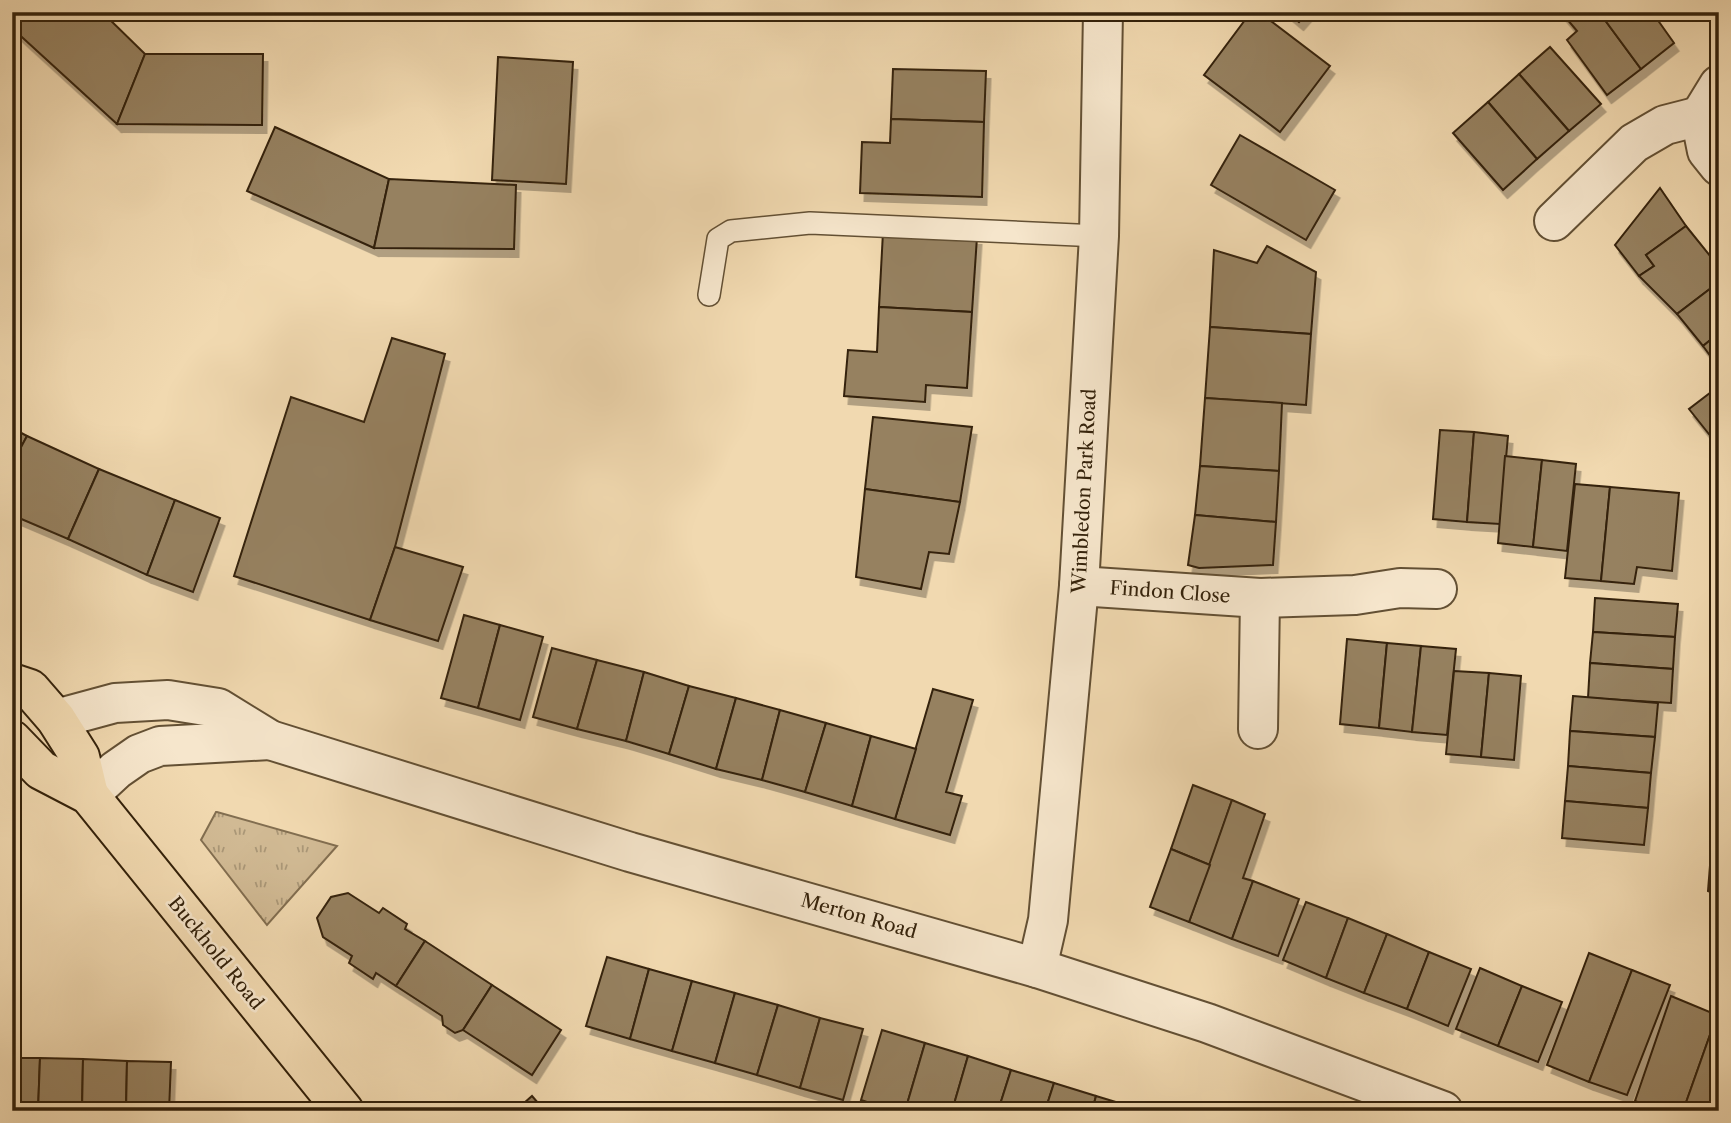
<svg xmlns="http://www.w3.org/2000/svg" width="1731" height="1123" viewBox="0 0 1731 1123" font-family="'Libre Caslon Text',serif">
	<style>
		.grass { fill: url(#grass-tufts); stroke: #826e50; stroke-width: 2 }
		.building { fill: #968161; stroke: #34220b; stroke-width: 2; filter: url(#shadow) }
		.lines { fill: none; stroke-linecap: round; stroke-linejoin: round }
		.service-casing { stroke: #635034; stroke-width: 24 }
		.minor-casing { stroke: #635034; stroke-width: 42 }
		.tertiary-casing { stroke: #635034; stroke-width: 42 }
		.primary-casing { stroke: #34220b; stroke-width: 42 }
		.service { stroke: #f6e6cc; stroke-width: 21 }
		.minor { stroke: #f6e6cc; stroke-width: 38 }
		.tertiary { stroke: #f6e6cc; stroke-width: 38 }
		.primary { stroke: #f1d9b0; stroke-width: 38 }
		.labels { text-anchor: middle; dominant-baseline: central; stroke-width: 5; stroke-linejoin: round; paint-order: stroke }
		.street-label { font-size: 19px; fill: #34220b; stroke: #f6e6cc }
	</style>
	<defs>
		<pattern id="grass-tufts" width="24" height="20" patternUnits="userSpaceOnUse" patternTransform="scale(1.75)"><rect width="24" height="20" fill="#d1ba94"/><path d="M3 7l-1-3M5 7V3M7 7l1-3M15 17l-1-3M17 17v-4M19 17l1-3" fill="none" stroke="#aa9777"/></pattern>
		<filter id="shadow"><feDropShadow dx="4.5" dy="8" stdDeviation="0" flood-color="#0004"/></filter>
	</defs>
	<rect width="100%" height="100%" fill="#f1d9b0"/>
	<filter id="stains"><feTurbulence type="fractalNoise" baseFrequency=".00286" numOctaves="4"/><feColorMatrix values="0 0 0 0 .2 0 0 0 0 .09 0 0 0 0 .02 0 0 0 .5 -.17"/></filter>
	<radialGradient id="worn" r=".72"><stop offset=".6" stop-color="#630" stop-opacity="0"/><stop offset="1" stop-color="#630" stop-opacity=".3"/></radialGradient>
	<path class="grass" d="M216 812H217L337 846 267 925 201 840Z"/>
	<g class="building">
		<path d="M12 12H102L145 54 117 124 12 28Z"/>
		<path d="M1251 12H1259L1330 66 1280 132 1204 75Z"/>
		<path d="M1287 12H1308L1299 22Z"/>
		<path d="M1561 12H1599L1641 69 1607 95 1567 40 1577 31Z"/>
		<path d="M1599 12H1652L1674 43 1641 69Z"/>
		<path d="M1550 47 1601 104 1569 131 1519 74Z"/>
		<path d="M145 54H263L262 125 117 124Z"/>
		<path d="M498 57 573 62 566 184 492 180Z"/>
		<path d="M893 69 986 71 984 122 891 119Z"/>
		<path d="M1519 74 1569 131 1537 159 1488 102Z"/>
		<path d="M1488 102 1537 159 1503 190 1453 133Z"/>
		<path d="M891 119 984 122 982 197 860 193 862 142 890 143Z"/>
		<path d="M275 127 389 179 374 248 247 191Z"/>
		<path d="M1240 135 1335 190 1306 240 1211 185Z"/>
		<path d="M389 179 516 185 514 249 374 248Z"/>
		<path d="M1660 188 1686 226 1646 255 1654 266 1639 276 1615 245Z"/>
		<path d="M1686 226 1719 267V282L1677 314 1639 276 1654 266 1646 255Z"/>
		<path d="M883 232 977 237 972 312 879 307Z"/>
		<path d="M1267 246 1316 272 1311 334 1210 327 1214 250 1257 263Z"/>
		<path d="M1719 282V333L1703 346 1677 314Z"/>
		<path d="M879 307 972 312 967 388 926 385 925 402 844 396 848 350 877 352Z"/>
		<path d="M1210 327 1311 334 1306 405 1205 398Z"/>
		<path d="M1719 333V368L1703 346Z"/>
		<path d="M392 338 445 354 395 547 370 620 234 576 291 397 364 422Z"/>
		<path d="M1719 386V433L1712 438 1689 409Z"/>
		<path d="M1205 398 1282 403 1279 471 1200 466Z"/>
		<path d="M873 417 972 427 960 502 865 489Z"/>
		<path d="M12 428 27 436 12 464Z"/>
		<path d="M1440 430 1474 432 1467 522 1433 519Z"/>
		<path d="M1474 432 1508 436 1500 524 1467 522Z"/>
		<path d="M27 436 99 469 68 539 12 515V464Z"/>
		<path d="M1505 456 1542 460 1533 547 1498 543Z"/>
		<path d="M1542 460 1576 464 1567 551 1533 547Z"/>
		<path d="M1200 466 1279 471 1276 522 1195 515Z"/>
		<path d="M99 469 175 500 147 575 68 539Z"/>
		<path d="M1575 484 1610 487 1601 581 1565 578Z"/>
		<path d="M1610 487 1679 493 1672 571 1637 567 1634 584 1601 581Z"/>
		<path d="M865 489 960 502 949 554 929 552 921 589 856 577Z"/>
		<path d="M175 500 220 518 193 592 147 575Z"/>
		<path d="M1195 515 1276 522 1273 565 1199 568 1188 565Z"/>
		<path d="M395 547 463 567 438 641 370 620Z"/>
		<path d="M1595 598 1678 604 1675 637 1593 632Z"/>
		<path d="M464 615 500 625 478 708 441 698Z"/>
		<path d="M500 625 543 637 520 720 478 708Z"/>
		<path d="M1593 632 1675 637 1673 669 1590 663Z"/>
		<path d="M1347 639 1387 643 1379 728 1340 724Z"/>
		<path d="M1387 643 1421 646 1412 732 1379 728Z"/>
		<path d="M1421 646 1456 649 1447 735 1412 732Z"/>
		<path d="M552 648 597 660 577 729 533 717Z"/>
		<path d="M597 660 644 672 626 741 577 729Z"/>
		<path d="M1590 663 1673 669 1671 703 1588 698Z"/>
		<path d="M1454 671 1489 673 1481 757 1446 754Z"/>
		<path d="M644 672 689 686 669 754 626 741Z"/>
		<path d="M1489 673 1521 676 1514 760 1481 757Z"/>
		<path d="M689 686 736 698 716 769 669 754Z"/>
		<path d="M933 689 973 700 946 792 962 796 950 835 895 819Z"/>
		<path d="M1573 696 1658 703 1655 737 1570 731Z"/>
		<path d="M736 698 780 710 762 780 716 769Z"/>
		<path d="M780 710 826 723 805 792 762 780Z"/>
		<path d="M826 723 871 736 852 806 805 792Z"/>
		<path d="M1570 731 1655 737 1651 773 1568 766Z"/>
		<path d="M871 736 916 749 895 819 852 806Z"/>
		<path d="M1719 751V895L1708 891Z"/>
		<path d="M1568 766 1651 773 1648 808 1565 801Z"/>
		<path d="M1193 785 1232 800 1210 865 1171 849Z"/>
		<path d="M1232 800 1265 814 1243 878 1253 881 1232 939 1189 922Z"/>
		<path d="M1565 801 1648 808 1644 845 1562 838Z"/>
		<path d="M1171 849 1210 865 1189 922 1150 907Z"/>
		<path d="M1253 881 1299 899 1278 956 1232 939Z"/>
		<path d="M348 893 379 913 383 908 407 924 405 929 425 941 396 986 376 973 373 979 349 963 352 956 323 937 317 918 331 897Z"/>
		<path d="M1306 902 1348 918 1326 978 1283 960Z"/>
		<path d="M1348 918 1387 934 1364 993 1326 978Z"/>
		<path d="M1387 934 1429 952 1407 1009 1364 993Z"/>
		<path d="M425 941 492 985 463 1030 455 1033 443 1025 442 1016 396 986Z"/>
		<path d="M1429 952 1471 969 1448 1026 1407 1009Z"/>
		<path d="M1589 953 1632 970 1589 1082 1547 1065Z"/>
		<path d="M607 957 649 969 630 1039 586 1026Z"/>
		<path d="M1480 968 1522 986 1498 1046 1456 1029Z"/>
		<path d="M649 969 692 981 672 1051 630 1039Z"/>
		<path d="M1632 970 1670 985 1627 1095 1589 1082Z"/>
		<path d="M692 981 735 993 715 1063 672 1051Z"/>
		<path d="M492 985 561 1030 532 1075 463 1030Z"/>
		<path d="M1522 986 1562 1002 1538 1062 1498 1046Z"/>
		<path d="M735 993 778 1005 757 1075 715 1063Z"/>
		<path d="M1671 996 1717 1015 1683 1111H1659L1635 1101Z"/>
		<path d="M778 1005 820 1018 800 1088 757 1075Z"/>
		<path d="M1717 1015 1719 1111H1683Z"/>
		<path d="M820 1018 863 1029 843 1100 800 1088Z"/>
		<path d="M882 1030 925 1043 905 1111H894L861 1100Z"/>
		<path d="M925 1043 968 1056 952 1111H905Z"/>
		<path d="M968 1056 1011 1070 998 1111H952Z"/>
		<path d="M12 1058H40L38 1111H12Z"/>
		<path d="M40 1058 83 1059 82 1111H38Z"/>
		<path d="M83 1059 127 1061 126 1111H82Z"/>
		<path d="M127 1061 171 1062 169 1111H126Z"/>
		<path d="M1011 1070 1054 1083 1045 1111H998Z"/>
		<path d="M1054 1083 1096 1096 1092 1111H1045Z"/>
		<path d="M532 1096 545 1111H515Z"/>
		<path d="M1096 1096 1139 1109V1111H1092Z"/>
	</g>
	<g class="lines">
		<defs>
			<path id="service" d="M709 295 718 239 731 231 810 223 1099 236"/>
			<g id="minor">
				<path d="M1700 116 1707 151 1719 166"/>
				<path d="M1700 116 1719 85"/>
				<path d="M1554 221 1634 143 1665 125 1700 116"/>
				<path d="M1079 586 1260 598 1355 595 1400 588 1437 589"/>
				<path d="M1258 729 1260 598"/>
			</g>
			<g id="tertiary">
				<path d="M56 719 115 703 168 700 218 708 270 740 630 852 1037 968 1207 1023 1443 1111"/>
				<path d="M89 795 116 770 139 754 160 746 270 740"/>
				<path d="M1037 968 1048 920 1079 586 1099 236 1103 12"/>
			</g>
			<g id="primary">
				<path d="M12 683 30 689 56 719 80 757 89 795"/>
				<path d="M12 740 41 770 89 795 344 1111"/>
			</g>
		</defs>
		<use href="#service" class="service-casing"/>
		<use href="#minor" class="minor-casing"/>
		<use href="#tertiary" class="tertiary-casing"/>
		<use href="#primary" class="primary-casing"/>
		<use href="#service" class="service"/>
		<use href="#minor" class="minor"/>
		<use href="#tertiary" class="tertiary"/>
		<use href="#primary" class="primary"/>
	</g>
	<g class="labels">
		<g class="street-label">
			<text transform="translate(1084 491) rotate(-87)">Wimbledon Park Road</text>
			<text transform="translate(1170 592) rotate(4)">Findon Close</text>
			<text transform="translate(859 916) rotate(16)">Merton Road</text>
			<text transform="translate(216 953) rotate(51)">Buckhold Road</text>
		</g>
	</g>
	<rect width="1731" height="1123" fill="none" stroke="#f1d9b0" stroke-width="42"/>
	<rect x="14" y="14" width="1703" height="1095" fill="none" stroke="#34220b" stroke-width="3.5"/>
	<rect x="21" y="21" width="1689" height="1081" fill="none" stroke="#34220b" stroke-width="2"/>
	<rect width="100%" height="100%" filter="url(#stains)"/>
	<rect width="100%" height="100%" fill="url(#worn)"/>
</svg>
